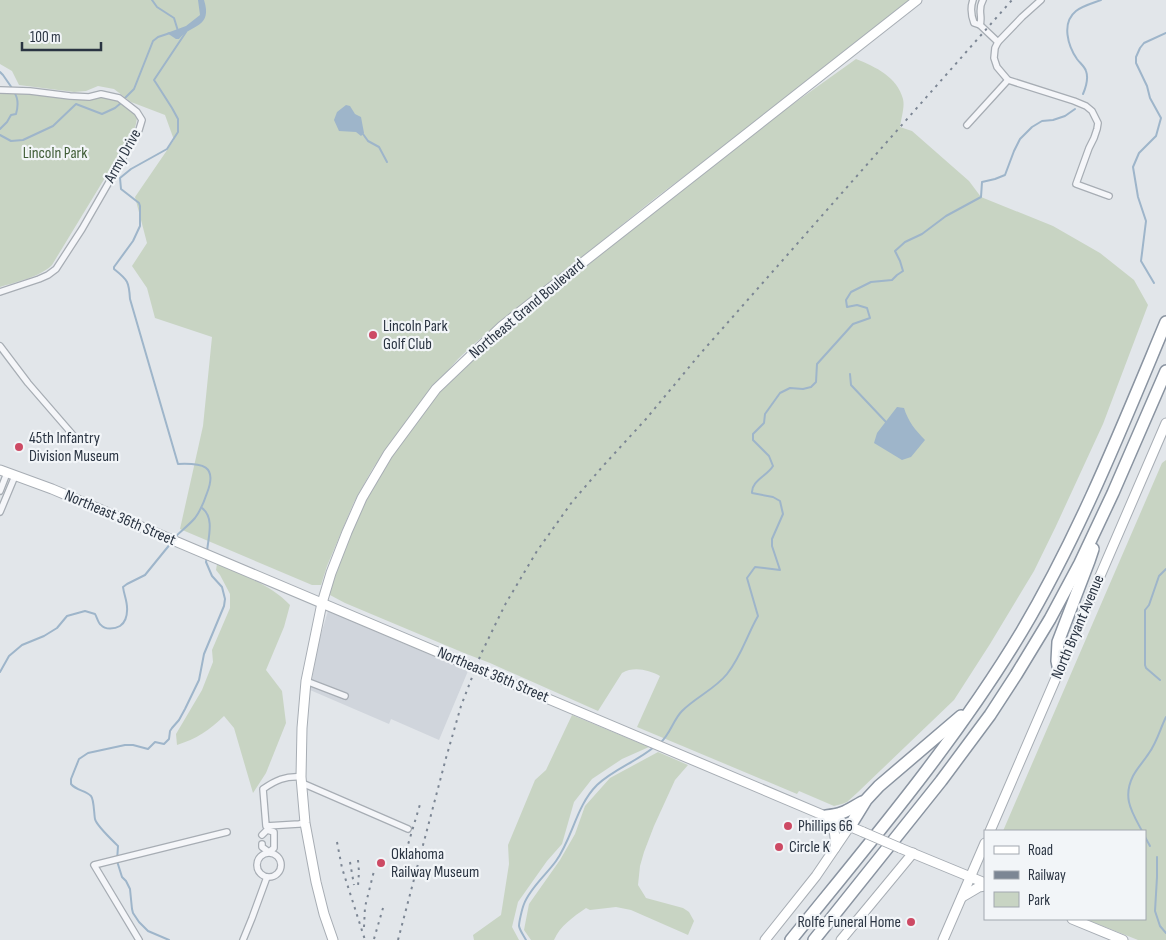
<svg xmlns="http://www.w3.org/2000/svg" width="1166" height="940" viewBox="0 0 1166 940" font-family="'Sofia Sans Condensed',sans-serif">
	<style>
		.built { fill: #d0d5dc }
		.green { fill: #c8d4c3 }
		.water { fill: #9eb5ca }
		.lines { fill: none; stroke-linecap: round; stroke-linejoin: round }
		.stream { stroke: #9eb5ca; stroke-width: 2 }
		.street-casing { stroke: #a7adb4; stroke-width: 8 }
		.secondary-casing { stroke: #a7adb4; stroke-width: 11 }
		.highway-casing { stroke: #8a94a1; stroke-width: 14 }
		.street { stroke: #f5f6f9; stroke-width: 5.5 }
		.secondary { stroke: #fff; stroke-width: 9 }
		.highway { stroke: #fff; stroke-width: 11 }
		.rail { stroke: #7c8694; stroke-width: 2; stroke-dasharray: 2.5 5; stroke-linecap: butt }
		.secondary-bridge-casing { stroke: #a7adb4; stroke-width: 11; stroke-linecap: butt }
		.secondary-bridge { stroke: #fff; stroke-width: 9 }
		.poi-dot { fill: #cd4a64; stroke: #f2f5f8; stroke-width: 2 }
		.labels { text-anchor: middle; dominant-baseline: central; stroke-width: 4.5; stroke-linejoin: round; paint-order: stroke }
		.park-label { font-size: 16px; fill: #415e38; stroke: #f2f5f8 }
		.street-label { font-size: 16px; fill: #2a3442; stroke: #f2f5f8 }
		.poi-label { font-size: 16px; fill: #2a3442; stroke: #f2f5f8; text-anchor: start }
	</style>
	<rect width="100%" height="100%" fill="#e2e6ea"/>
	<path class="built" d="M328 611 468 671 439 740 391 719 389 724 310 690 319 641Z"/>
	<g class="green">
		<path d="M0 0H910L740 134 654 199 475 343 458 359 424 398 373 468 354 502 327 566 321 585H312L180 529 203 426 212 337 155 318 147 288 132 266 147 243 135 197 174 140 165 115 131 102 114 89 98 86 86 91 74 92 19 85 12 71 0 64Z"/>
		<path d="M856 59C876 67 897 77 903 99 905 107 901 119 900 127L912 131 969 181 981 197 1053 226 1100 253 1134 280 1148 305 1103 424 1056 526 1034 571 990 644 954 700 857 793 847 802 842 804 834 806 799 791 797 794 637 727 660 676C649 670 634 666 622 673L598 711 490 663 464 653 345 603 330 595 331 586 349 537 365 501 399 445 429 404 445 386 483 348 543 299 772 119Z"/>
		<path d="M0 91H7L66 99 86 98 101 95 116 98 134 113 137 118 136 124 134 130 52 265C40 277 16 282 0 287Z"/>
		<path d="M1166 460V940H1138L1085 919H1145V831H1003L1162 463Z"/>
		<path d="M217 564C241 574 271 585 290 605L284 627 266 670 282 691 286 723 266 773 253 793 234 728 224 716C210 730 196 739 177 745L176 734 202 690 213 662 212 650 230 608V594L220 575 216 570Z"/>
		<path d="M572 715 649 747 622 759 592 779 574 802 562 844 547 861 518 902 512 927 519 940H474L473 935 501 915 509 864 508 845 535 780 546 770Z"/>
		<path d="M658 752 688 765 675 780 654 826 644 852 640 866 638 885 646 898 683 908 689 912 694 921 688 935 631 910 616 907 590 910 586 908C573 917 560 926 554 940H531L524 930 529 904 560 860 575 834 585 806 610 778Z"/>
	</g>
	<g class="water">
		<path d="M198 0H204C213 28 191 24 179 39H176L167 33 186 26 200 15Z"/>
		<path d="M346 105 350 106 355 114 361 117 364 133 361 136 356 132 339 131 334 120 337 112Z"/>
		<path d="M897 407 904 408C908 421 915 430 925 440L911 457 902 460 874 443 877 433Z"/>
	</g>
	<g class="lines">
		<g class="stream">
			<path d="M152 0 157 7 174 18 178 31"/>
			<path d="M0 72 3 75 12 88"/>
			<path d="M1083 94C1086 87 1089 79 1086 71 1085 67 1080 63 1077 59 1068 46 1061 23 1076 11 1082 6 1093 3 1101 0"/>
			<path d="M124 99 134 89 153 41 158 37 170 33"/>
			<path d="M0 129 7 122 11 115 16 114C18 107 19 99 14 92"/>
			<path d="M363 134 368 141 379 147 387 162"/>
			<path d="M0 135 11 141 23 140 53 126 76 104 102 114 115 108 121 103"/>
			<path d="M1154 283 1141 261 1146 221 1138 197 1133 167 1139 153 1156 136 1161 118 1150 98 1147 86 1136 63V57L1140 48 1144 43 1166 33"/>
			<path d="M850 374 851 385 886 422"/>
			<path d="M202 508C215 518 208 538 207 552"/>
			<path d="M175 537C181 531 189 525 195 518 201 510 204 502 207 493 218 465 202 463 178 464L130 299C129 282 128 280 114 269V267L133 241 140 226V206L139 203 121 189 120 178 131 169 167 149 178 132V119L172 108 156 83 154 80 186 32"/>
			<path d="M0 672 9 656 22 645 44 636 57 628 67 616 85 611 95 614C97 617 98 623 101 625 105 630 115 629 120 626 125 623 127 616 127 611 128 603 124 595 123 587L127 584 145 575 171 543"/>
			<path d="M1160 680 1146 668 1145 665V610L1149 605 1159 576 1166 569"/>
			<path d="M660 743C670 735 673 720 682 711 696 697 715 689 727 674 741 657 747 635 758 616L747 578 755 567 780 570 772 546V539L783 514 780 501 773 497 752 493C751 481 767 476 773 466L769 456 753 440V434L764 423 765 414 780 393 790 388 803 389 811 387 816 382 817 364 853 324 870 318 867 308 857 305 847 307 846 300 851 292 871 282 892 280 897 275 903 271 900 261 895 251 905 242 922 234 946 216 981 197 982 182 995 179 1005 175 1014 151 1020 139 1032 127 1042 121 1053 120 1065 116 1075 109"/>
			<path d="M1142 831C1132 812 1122 798 1133 776 1137 768 1144 761 1149 753 1157 742 1160 729 1166 717"/>
			<path d="M1145 837 1150 846"/>
			<path d="M1157 857V877L1155 911 1160 926 1166 933"/>
			<path d="M169 940 148 931 139 922 133 913 132 909 130 889 126 881 122 877 117 861 118 846C113 841 96 825 95 819 94 814 94 799 91 796 85 790 77 791 71 784V779L79 759 88 753 125 745H133L148 749 155 742 164 744 169 739 170 731 172 728 179 720 185 709 199 680 204 654 224 606 225 599 222 587 212 576 206 562 207 557"/>
			<path d="M526 940C524 936 520 931 519 926 519 922 522 909 524 904 530 888 546 875 556 861 573 837 576 806 597 785 614 769 636 762 654 747"/>
		</g>
		<defs>
			<g id="street">
				<path d="M973 0C970 8 971 15 974 23L980 25 998 42"/>
				<path d="M1041 0 1022 17 998 42 995 48 994 58 997 67 1008 80 1074 101 1086 106 1092 111 1098 123 1097 129 1094 138 1089 148 1076 184 1109 196"/>
				<path d="M980 25C983 16 977 10 983 0"/>
				<path d="M0 90 30 91 70 96 89 97 101 94 119 98 137 112 142 120 139 130 82 229 56 269 48 275 39 279 0 292"/>
				<path d="M967 125 1008 80"/>
				<path d="M0 346 28 383 73 435"/>
				<path d="M0 491 7 473"/>
				<path d="M0 512 15 476"/>
				<path d="M306 681 345 696"/>
				<path d="M301 777C285 776 276 780 263 789L266 826 299 824 305 823"/>
				<path d="M302 783 408 829"/>
				<path d="M262 844V847L269 852 274 848V832L267 830 262 835"/>
				<circle cx="269" cy="865" r="12"/>
				<path d="M139 940 94 865 227 832"/>
				<path d="M243 940 252 918 267 877"/>
			</g>
			<g id="secondary">
				<path d="M0 470 52 489 863 832"/>
				<path d="M826 816C834 828 836 833 835 848"/>
				<path d="M990 831 1166 423"/>
				<path d="M900 848 985 883"/>
				<path d="M962 897 979 887 985 886"/>
				<path d="M1072 919 1123 940"/>
				<path d="M333 940 324 914 316 882 305 823 301 777 302 728 306 681 322 603 331 573 347 532 362 498 388 454 436 389 502 326 917 0"/>
				<path d="M765 940 816 876 850 826"/>
				<path d="M841 940 913 853"/>
				<path d="M943 940 985 843"/>
			</g>
			<g id="highway">
				<path d="M1059 671 1057 661 1058 642 1089 561 1093 549"/>
				<path d="M826 816C844 814 846 811 862 802"/>
				<path d="M850 826 866 800 879 786 961 716"/>
				<path d="M791 940C872 840 956 741 1022 631 1080 533 1122 427 1166 322"/>
				<path d="M814 940 941 781 990 715 1016 675 1050 619 1080 563 1113 493 1166 371"/>
			</g>
		</defs>
		<use href="#street" class="street-casing"/>
		<use href="#secondary" class="secondary-casing"/>
		<use href="#highway" class="highway-casing"/>
		<use href="#street" class="street"/>
		<use href="#secondary" class="secondary"/>
		<use href="#highway" class="highway"/>
		<g class="rail">
			<path d="M337 842 342 868 365 940"/>
			<path d="M404 858 421 801"/>
			<path d="M358 860 359 872 358 886"/>
			<path d="M350 862 354 885"/>
			<path d="M364 927 365 907 374 871"/>
			<path d="M374 939 383 908"/>
			<path d="M398 940 446 758 461 706 481 654 497 621 506 603 537 551 572 502 603 466 646 419 700 354 1012 0"/>
		</g>
		<defs>
			<path id="secondary-bridge" d="M863 832 900 848"/>
		</defs>
		<use href="#secondary-bridge" class="secondary-bridge-casing"/>
		<use href="#secondary-bridge" class="secondary-bridge"/>
	</g>
	<g class="poi-dot">
		<circle cx="373" cy="335" r="5"/>
		<circle cx="19" cy="447" r="5"/>
		<circle cx="788" cy="826" r="5"/>
		<circle cx="779" cy="847" r="5"/>
		<circle cx="381" cy="863" r="5"/>
		<circle cx="911" cy="922" r="5"/>
	</g>
	<g class="labels">
		<g class="park-label">
			<text x="55" y="153">Lincoln Park</text>
		</g>
		<g class="street-label">
			<text transform="translate(123 156) rotate(-61)">Army Drive</text>
			<text transform="translate(527 309) rotate(-40)">Northeast Grand Boulevard</text>
			<text transform="translate(120 518) rotate(23)">Northeast 36th Street</text>
			<text transform="translate(1078 627) rotate(-67)">North Bryant Avenue</text>
			<text transform="translate(493 675) rotate(23)">Northeast 36th Street</text>
		</g>
		<g class="poi-label">
			<text x="383" y="326">Lincoln Park<tspan x="383" dy="18">Golf Club</tspan></text>
			<text x="29" y="438">45th Infantry<tspan x="29" dy="18">Division Museum</tspan></text>
			<text x="798" y="826">Phillips 66</text>
			<text x="789" y="847">Circle K</text>
			<text x="391" y="854">Oklahoma<tspan x="391" dy="18">Railway Museum</tspan></text>
			<text x="901" y="922" text-anchor="end">Rolfe Funeral Home</text>
		</g>
	</g>
	<rect x="984" y="830" width="162" height="90" fill="#f2f5f8" stroke="#a2a8af"/>
	<rect x="994" y="846" width="25" height="8" fill="#ffffff" stroke="#a2a8af"/>
	<text x="1028" y="855" font-size="15" fill="#2a3442">Road</text>
	<rect x="994" y="871" width="25" height="8" fill="#7c8694" stroke="#a2a8af"/>
	<text x="1028" y="880" font-size="15" fill="#2a3442">Railway</text>
	<rect x="994" y="892" width="25" height="15" fill="#c8d4c3" stroke="#a2a8af"/>
	<text x="1028" y="905" font-size="15" fill="#2a3442">Park</text>
	<path d="M22 42v8h79v-8" fill="none" stroke="#2a3442" stroke-width="2.5"/>
	<text x="30" y="42" font-size="15" fill="#2a3442" stroke="#f2f5f8" stroke-width="4" paint-order="stroke">100 m</text>
</svg>
